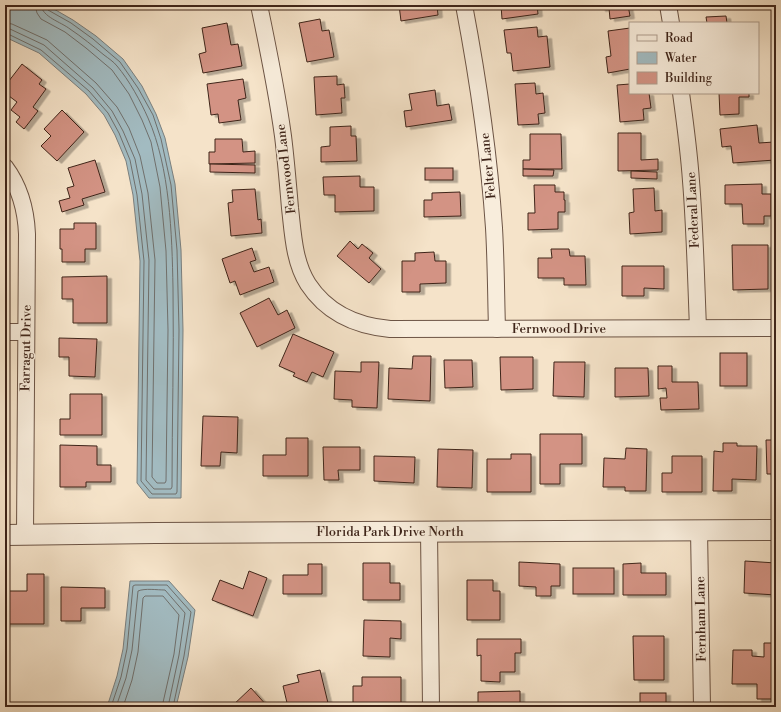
<svg xmlns="http://www.w3.org/2000/svg" width="781" height="712" viewBox="0 0 781 712" font-family="'Libre Bodoni',serif">
	<style>
		.water { fill: #a2bbc1; stroke: #7a7f7e }
		.lines { fill: none; stroke-linecap: round; stroke-linejoin: round }
		.shore { stroke: #70706d; stroke-width: 1 }
		.building { fill: #d39384; stroke: #3e2419; filter: url(#shadow) }
		.minor-casing { stroke: #6c5445; stroke-width: 18 }
		.tertiary-casing { stroke: #6c5445; stroke-width: 22 }
		.minor { stroke: #f8eddc; stroke-width: 16 }
		.tertiary { stroke: #f8eddc; stroke-width: 20 }
		.labels { text-anchor: middle; dominant-baseline: central; stroke-width: 3; stroke-linejoin: round; paint-order: stroke }
		.street-label { font-size: 13px; fill: #3e2419; stroke: #f8eddc }
	</style>
	<defs>
		<filter id="shadow"><feDropShadow dx="4.5" dy="2.5" stdDeviation="0" flood-color="#0004"/></filter>
	</defs>
	<rect width="100%" height="100%" fill="#f5e3c9"/>
	<filter id="stains"><feTurbulence type="fractalNoise" baseFrequency=".005" numOctaves="4"/><feColorMatrix values="0 0 0 0 .2 0 0 0 0 .09 0 0 0 0 .02 0 0 0 .5 -.17"/></filter>
	<radialGradient id="worn" r=".72"><stop offset=".6" stop-color="#630" stop-opacity="0"/><stop offset="1" stop-color="#630" stop-opacity=".3"/></radialGradient>
	<g class="water">
		<path d="M5 5H47L73 20 96 36 123 59 142 86 156 114 165 138 175 184 181 250 183 330 181 498H149L137 483 140 261 133 195 126 161 115 135 104 115 86 94 39 53 5 37Z"/>
		<path d="M130 581H169L195 610 188 657 176 707H107L117 676 123 649Z"/>
	</g>
	<g class="lines">
		<g class="shore">
			<path d="M5 23 12 24 47 40 96 83 117 107 129 128 140 156 148 193 155 260 152 477 157 483H165L166 481 168 330 166 251 160 187 151 142 142 120 129 94 112 70 86 48 65 32 41 19 37 13 35 5"/>
			<path d="M5 29H10L44 45 93 88 112 111 123 131 135 159 142 194 149 260 146 480 154 489H171L172 487C172 421 174 354 173 288 172 234 170 168 148 118 141 102 129 80 117 66 114 62 108 58 104 55 93 46 82 37 70 29 61 22 42 17 41 5"/>
			<path d="M5 34H8L41 50 89 91 108 113 119 133 130 160 137 195 144 261 141 481 152 494H176L177 492 179 330 177 250 171 185 161 139 153 115 138 88 120 62 93 39 71 23 48 10 46 8V5"/>
			<path d="M111 707 121 677 127 649 133 586 135 585H167L191 612 184 656 173 707"/>
			<path d="M116 707 126 678 132 650 138 591C145 588 157 590 165 590L185 613 179 655 168 707"/>
			<path d="M123 707 132 680 138 652 143 598 145 596H163L179 615 174 654 162 707"/>
		</g>
	</g>
	<g class="building">
		<path d="M399 5H437L438 15 401 21Z"/>
		<path d="M501 5H537L538 14 502 19Z"/>
		<path d="M601 5H628L630 16 610 19 609 8 601 9Z"/>
		<path d="M726 16 727 23H707L706 17Z"/>
		<path d="M320 19 322 31 329 30 334 57 307 62 299 23Z"/>
		<path d="M227 23 231 45 238 44 242 66 203 73 199 54 206 52 202 28Z"/>
		<path d="M537 27 538 37 547 36 550 67 513 71 511 53H507L504 30Z"/>
		<path d="M630 28V69L608 73 606 57 611 56 608 31Z"/>
		<path d="M22 64 42 80 39 84 46 89 33 107 38 111 24 129 16 122 20 117 11 110 17 102 5 93V86Z"/>
		<path d="M337 76V85L344 84 345 98H341L342 113 316 115 314 77Z"/>
		<path d="M243 79 246 98 238 100 241 120 219 123 218 114 211 115 207 84Z"/>
		<path d="M535 83 536 94 543 93 545 113 538 114 539 124 518 125 515 84Z"/>
		<path d="M630 84V93H649L651 108 643 109 644 120 620 122 617 85Z"/>
		<path d="M435 90 437 106 449 104 452 120 406 127 404 111 412 110 409 94Z"/>
		<path d="M719 93H749V97H739V114L720 115Z"/>
		<path d="M62 110 84 132 57 161 41 146 51 136 44 129Z"/>
		<path d="M757 125 759 143 774 142 775 160 733 163 731 146 722 147 720 129Z"/>
		<path d="M351 126V136H356L357 161 321 162V147L330 146V127Z"/>
		<path d="M618 133H641V160L658 159V170L618 171Z"/>
		<path d="M530 134H561L562 169H523V160H530Z"/>
		<path d="M215 139H242L243 152 255 151V163L209 164V152H215Z"/>
		<path d="M95 160 105 192 82 199 84 205 62 212 59 201 70 198 67 188 74 186 68 168Z"/>
		<path d="M210 164 255 165V173L210 172Z"/>
		<rect x="425" y="168" width="28" height="12"/>
		<path d="M523 169 554 170 553 176H523Z"/>
		<path d="M631 171 657 172V179L631 178Z"/>
		<path d="M360 176V187H374V211L335 212V195H324L323 177Z"/>
		<path d="M762 184V194H771V216H764V224H743L742 204H725V185Z"/>
		<path d="M534 185H555V192H564V200H565V212H558V229L528 230V213H535Z"/>
		<path d="M654 188 655 211 662 210V232L630 234 629 213 634 212 633 189Z"/>
		<path d="M255 189 258 220 261 219 262 233 231 236 228 203 233 202 232 190Z"/>
		<path d="M460 192 461 216 424 217V200H432V193Z"/>
		<path d="M74 223H96V249H85V262H62V249H60V229H74Z"/>
		<path d="M350 241 358 249 362 244 373 253 369 258 381 269 369 283 337 256Z"/>
		<path d="M732 245H768V289L733 290Z"/>
		<path d="M252 248 256 260 250 262 254 272 269 267 274 282 240 295 235 281 230 283 222 259Z"/>
		<path d="M551 249H569L570 256H585L586 285H564V278H538V258H552Z"/>
		<path d="M434 252 435 261H446V283L420 284V292H402V261H415V253Z"/>
		<path d="M622 266H664V289L644 288V296H622Z"/>
		<path d="M107 276V323H73V299H62V277Z"/>
		<path d="M269 298 278 315 287 310 295 328 257 347 240 313Z"/>
		<path d="M293 334 334 352 323 377 312 372 307 382 293 376 295 373 279 366Z"/>
		<path d="M59 338 97 339 95 377 69 376V357H59Z"/>
		<rect x="720" y="353" width="27" height="33"/>
		<path d="M413 356H431L430 401 388 399 389 368 412 369Z"/>
		<path d="M500 357H533V389L501 390Z"/>
		<path d="M444 360H472L473 387 445 388Z"/>
		<path d="M361 362H379L377 408 352 407V400L334 399 335 371 361 372Z"/>
		<path d="M554 362H585L584 397 553 396Z"/>
		<path d="M658 366H672V382H698L699 409 661 410 660 398H667L666 388 658 389Z"/>
		<path d="M615 368H648L649 396 615 397Z"/>
		<path d="M70 394H102V435H60V419H70Z"/>
		<path d="M203 416 238 417 237 453 221 452 220 466H201Z"/>
		<path d="M540 434H582V464H560V484H540Z"/>
		<path d="M286 438H308V476H263V455H286Z"/>
		<path d="M766 440H776V474H767Z"/>
		<path d="M723 443H737V446H757L756 480 732 479V491H713L714 451 723 452Z"/>
		<path d="M60 445 97 446V465H111V482H86V487H60Z"/>
		<path d="M323 447H360V470H338L339 480H324Z"/>
		<path d="M626 448 647 449 646 491H625V487H603L604 458 625 459Z"/>
		<path d="M438 449 473 450 472 488 437 487Z"/>
		<path d="M511 454H531V492H487V459H511Z"/>
		<path d="M374 456 415 457 414 483 374 481Z"/>
		<path d="M672 456H702V492H662V473H672Z"/>
		<path d="M745 561 776 563V595L744 593Z"/>
		<path d="M519 562 560 564V586H551V596H536V587L519 586Z"/>
		<path d="M363 563H390V583H400V600H363Z"/>
		<path d="M641 563V573H666V595H623V564Z"/>
		<path d="M308 564H322V594H283V575H308Z"/>
		<rect x="573" y="568" width="41" height="26"/>
		<path d="M249 571 267 578 253 616 212 600 220 580 243 589Z"/>
		<path d="M27 574H44V624H5V591H27Z"/>
		<path d="M467 580H493V591H500V620H467Z"/>
		<path d="M61 587 105 588V608H81V621H61Z"/>
		<path d="M364 620 401 621V639L390 638V657L363 656Z"/>
		<path d="M633 636H664V680H634Z"/>
		<path d="M477 639H521V653H515V672H500V682L481 681V655L477 656Z"/>
		<path d="M764 643H776V699H757V684H732L733 650H752V656L764 657Z"/>
		<path d="M320 670 328 703 310 707H288L283 686 299 682 297 675Z"/>
		<path d="M362 677H401V707H353V686H362Z"/>
		<path d="M251 688 268 707H231Z"/>
		<path d="M520 691V707H478V692Z"/>
		<rect x="640" y="693" width="26" height="14"/>
	</g>
	<g class="lines">
		<defs>
			<g id="minor">
				<path d="M259 5C268 48 277 92 283 136 286 160 288 184 290 208 293 234 294 262 308 284 327 313 357 326 390 329L776 328"/>
				<path d="M464 5C478 79 489 153 494 228 496 262 496 296 497 329"/>
				<path d="M668 5 671 23"/>
				<path d="M681 93C685 122 689 152 691 181 695 230 696 279 698 328"/>
				<path d="M5 167C20 187 26 210 27 234L25 535"/>
				<path d="M5 332H26"/>
				<path d="M699 530 702 707"/>
				<path d="M429 531 431 707"/>
			</g>
			<path id="tertiary" d="M5 535 155 533 776 530"/>
		</defs>
		<use href="#minor" class="minor-casing"/>
		<use href="#tertiary" class="tertiary-casing"/>
		<use href="#minor" class="minor"/>
		<use href="#tertiary" class="tertiary"/>
	</g>
	<g class="labels">
		<g class="street-label">
			<text transform="translate(488 166) rotate(-96)">Felter Lane</text>
			<text transform="translate(286 169) rotate(-97)">Fernwood Lane</text>
			<text transform="translate(693 210) rotate(-93)">Federal Lane</text>
			<text x="559" y="329">Fernwood Drive</text>
			<text transform="translate(26 348) rotate(-89)">Farragut Drive</text>
			<text x="390" y="532">Florida Park Drive North</text>
			<text transform="translate(701 619) rotate(-91)">Fernham Lane</text>
		</g>
	</g>
	<rect width="781" height="712" fill="none" stroke="#f5e3c9" stroke-width="20"/>
	<rect x="6" y="6" width="769" height="700" fill="none" stroke="#3e2419" stroke-width="2"/>
	<rect x="10" y="10" width="761" height="692" fill="none" stroke="#3e2419"/>
	<rect x="629" y="22" width="130" height="72" fill="#f8eddc" stroke="#ae9d8e"/>
	<rect x="637" y="35" width="20" height="6" fill="#f8eddc" stroke="#ae9d8e"/>
	<text x="665" y="42" font-size="12" fill="#3e2419">Road</text>
	<rect x="637" y="52" width="20" height="12" fill="#a2bbc1" stroke="#ae9d8e"/>
	<text x="665" y="62" font-size="12" fill="#3e2419">Water</text>
	<rect x="637" y="72" width="20" height="12" fill="#d39384" stroke="#ae9d8e"/>
	<text x="665" y="82" font-size="12" fill="#3e2419">Building</text>
	<rect width="100%" height="100%" filter="url(#stains)"/>
	<rect width="100%" height="100%" fill="url(#worn)"/>
</svg>
